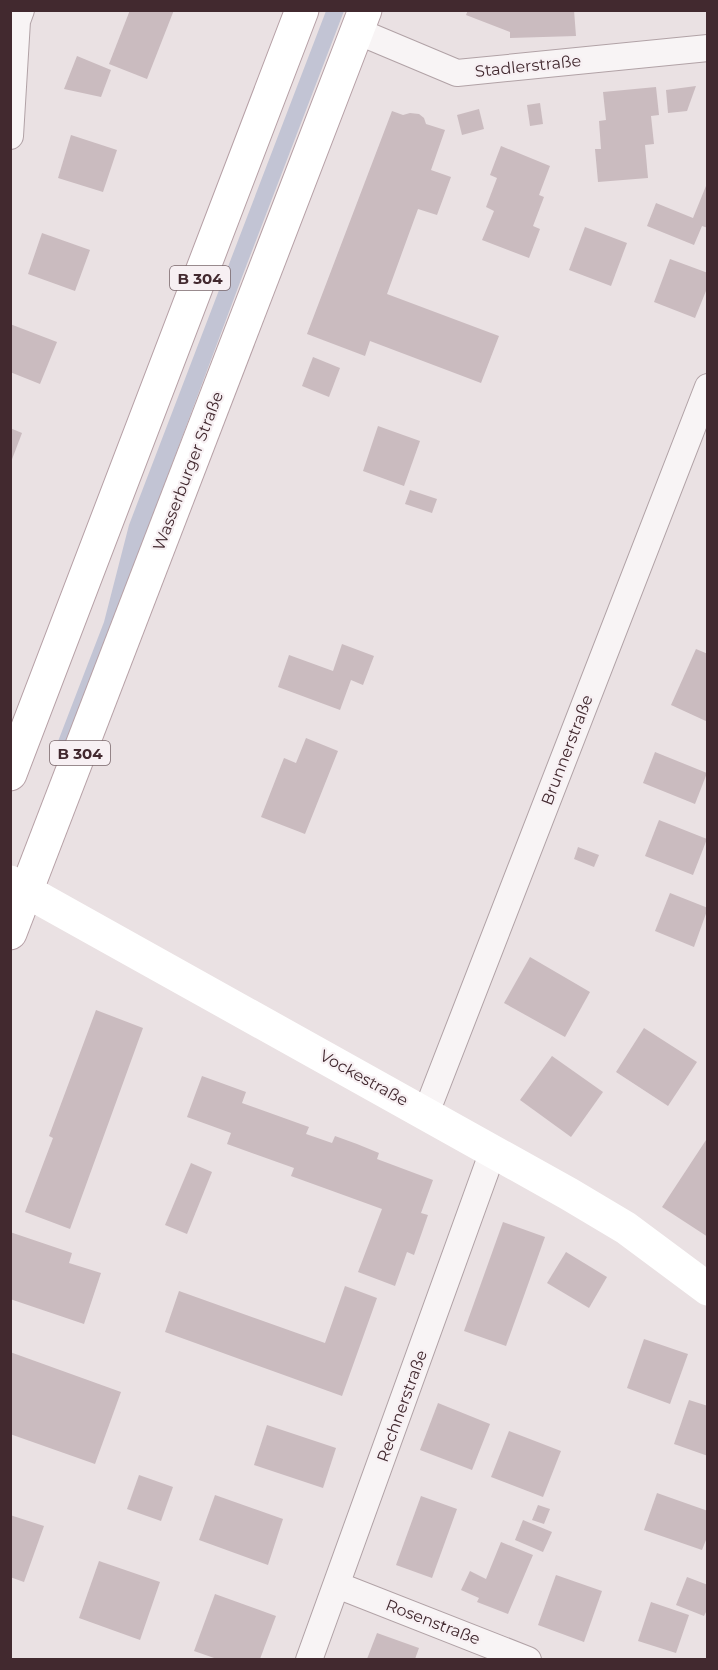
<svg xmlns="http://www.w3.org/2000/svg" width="718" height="1670" viewBox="0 0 718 1670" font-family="Montserrat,sans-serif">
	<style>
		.green { fill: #c2c4d4 }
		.building { fill: #cabbbf }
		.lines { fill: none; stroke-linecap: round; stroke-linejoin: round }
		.minor-casing { stroke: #b1a2a6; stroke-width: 28 }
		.primary-casing { stroke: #b6a0a6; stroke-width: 35 }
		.minor { stroke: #f8f4f5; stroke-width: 26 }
		.secondary { stroke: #fff; stroke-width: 33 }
		.primary { stroke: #fff; stroke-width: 33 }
		.labels { text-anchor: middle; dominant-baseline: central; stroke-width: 4.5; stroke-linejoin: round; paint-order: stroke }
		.shield { fill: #f7f0f3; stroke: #78656a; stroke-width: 1.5 }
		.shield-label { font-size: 15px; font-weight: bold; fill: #42292f }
		.street-label { font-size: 16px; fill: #42292f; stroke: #f7f0f3 }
	</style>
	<rect width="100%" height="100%" fill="#eae1e3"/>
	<path class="green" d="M326 11H344L242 277 61 761 52 757 104 622 129 525Z"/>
	<g class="building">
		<path d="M130 10H174L147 79 109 64Z"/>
		<path d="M468 10H574L576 36 510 38V32L466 15Z"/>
		<path d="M77 56 111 70 101 97 64 89Z"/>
		<path d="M696 86 687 111 668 113 666 90Z"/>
		<path d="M656 87 659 115 651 116 654 144 645 145 648 178 598 182 595 149H601L599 121 606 120 603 92Z"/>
		<path d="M540 103 543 124 530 126 527 105Z"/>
		<path d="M479 109 484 129 462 135 457 115Z"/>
		<path d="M392 111 403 115 410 113 419 114 424 118 426 124 445 130 431 170 451 177 437 215 418 209 387 294 499 336 481 383 370 341 365 356 307 334Z"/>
		<path d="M71 135 117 150 103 192 58 178Z"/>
		<path d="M501 146 550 166 539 195 544 197 533 226 540 229 529 258 482 240 494 211 486 207 497 178 490 175Z"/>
		<path d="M708 181V228L702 226 694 245 647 226 656 203 693 218Z"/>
		<path d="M585 227 627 243 611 286 569 270Z"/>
		<path d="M42 233 90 250 75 291 28 274Z"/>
		<path d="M670 259 708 273V286L695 318 654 302Z"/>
		<path d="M10 324 57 342 40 384 10 372Z"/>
		<path d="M313 357 340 368 329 397 302 386Z"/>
		<path d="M378 426 420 441 404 486 363 471Z"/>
		<path d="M10 428 22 433 11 462H10Z"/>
		<path d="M410 490 437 499 432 513 405 504Z"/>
		<path d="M342 644 374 656 363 685 351 680 340 710 278 687 289 655 333 671Z"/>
		<path d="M696 649 708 654V722L671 705Z"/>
		<path d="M306 738 338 751 305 834 261 817 284 758 296 763Z"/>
		<path d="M655 752 707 773 695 804 643 783Z"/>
		<path d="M659 820 707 839 693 875 645 856Z"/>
		<path d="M578 847 599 855 594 867 574 859Z"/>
		<path d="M670 893 708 908 694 947 655 931Z"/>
		<path d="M530 957 590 992 565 1037 504 1003Z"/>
		<path d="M96 1010 143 1028 70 1229 25 1212 53 1138 49 1136Z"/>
		<path d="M644 1028 697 1062 668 1106 616 1072Z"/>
		<path d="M552 1056 603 1092 571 1137 520 1100Z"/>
		<path d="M202 1076 246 1092 242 1103 309 1127 306 1134 332 1143 335 1136 357 1144 379 1153 377 1159 433 1180 421 1213 428 1215 414 1255 407 1252 395 1286 358 1272 382 1209 291 1176 294 1168 227 1144 231 1133 187 1117Z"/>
		<path d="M708 1137V1237L662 1207Z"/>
		<path d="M191 1163 212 1172 187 1234 165 1225Z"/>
		<path d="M503 1222 545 1237 506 1346 464 1331Z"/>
		<path d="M10 1232 72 1253 69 1263 101 1273 84 1324 10 1299Z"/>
		<path d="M566 1252 607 1277 589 1308 547 1283Z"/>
		<path d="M345 1286 377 1298 342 1396 165 1332 179 1291 325 1343Z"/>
		<path d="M644 1339 688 1354 670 1404 627 1388Z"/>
		<path d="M10 1352 121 1392 95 1464 10 1434Z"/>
		<path d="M689 1400 708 1406V1456L674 1444Z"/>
		<path d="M438 1403 490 1424 472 1470 420 1450Z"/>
		<path d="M267 1425 336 1448 323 1488 254 1465Z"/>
		<path d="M509 1431 561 1451 543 1497 491 1477Z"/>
		<path d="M139 1475 173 1487 161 1521 127 1509Z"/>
		<path d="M657 1493 708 1511V1535L702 1550 644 1530Z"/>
		<path d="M215 1495 283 1519 268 1565 199 1540Z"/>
		<path d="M421 1496 457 1509 432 1578 396 1565Z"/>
		<path d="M538 1505 550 1509 544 1524 532 1520Z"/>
		<path d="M10 1515 44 1526 24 1582 10 1577Z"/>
		<path d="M523 1520 552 1532 543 1552 515 1540Z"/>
		<path d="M501 1542 533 1555 508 1614 477 1602 479 1598 461 1590 470 1571 486 1579Z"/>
		<path d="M99 1561 160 1582 140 1640 79 1618Z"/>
		<path d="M556 1575 602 1591 584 1642 538 1625Z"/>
		<path d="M687 1577 708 1585V1608L704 1616 676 1605Z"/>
		<path d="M215 1594 276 1616 260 1659H217L194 1651Z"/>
		<path d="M651 1602 689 1615 676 1653 638 1641Z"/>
		<path d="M377 1633 419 1648 415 1659H367Z"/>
	</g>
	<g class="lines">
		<defs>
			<g id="minor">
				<path d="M357 31 457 73 708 48"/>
				<path d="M10 136 17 21 21 10"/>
				<path d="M426 1113 708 387"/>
				<path d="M337 1585 528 1660"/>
				<path d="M309 1660 493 1151"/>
			</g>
			<g id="primary">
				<path d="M10 774 302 10"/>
				<path d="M10 933 365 10"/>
			</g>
		</defs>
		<use href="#minor" class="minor-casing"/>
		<use href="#primary" class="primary-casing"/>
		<use href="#minor" class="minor"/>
		<path class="secondary" d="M10 882 569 1194 626 1228 708 1289"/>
		<use href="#primary" class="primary"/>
	</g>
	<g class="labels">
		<g class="shield">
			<rect x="170" y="266" width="60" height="24" rx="4.5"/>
			<rect x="50" y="741" width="60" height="24" rx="4.5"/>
		</g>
		<g class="shield-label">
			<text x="200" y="278">B 304</text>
			<text x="80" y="753">B 304</text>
		</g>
		<g class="street-label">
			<text transform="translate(528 66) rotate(-6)">Stadlerstraße</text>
			<text transform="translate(188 471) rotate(-69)">Wasserburger Straße</text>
			<text transform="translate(567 750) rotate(-69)">Brunnerstraße</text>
			<text transform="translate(364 1078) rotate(29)">Vockestraße</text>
			<text transform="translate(402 1406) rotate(-70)">Rechnerstraße</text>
			<text transform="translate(433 1622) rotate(21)">Rosenstraße</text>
		</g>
	</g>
	<rect width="718" height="1670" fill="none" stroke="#42292f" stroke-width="24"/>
</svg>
